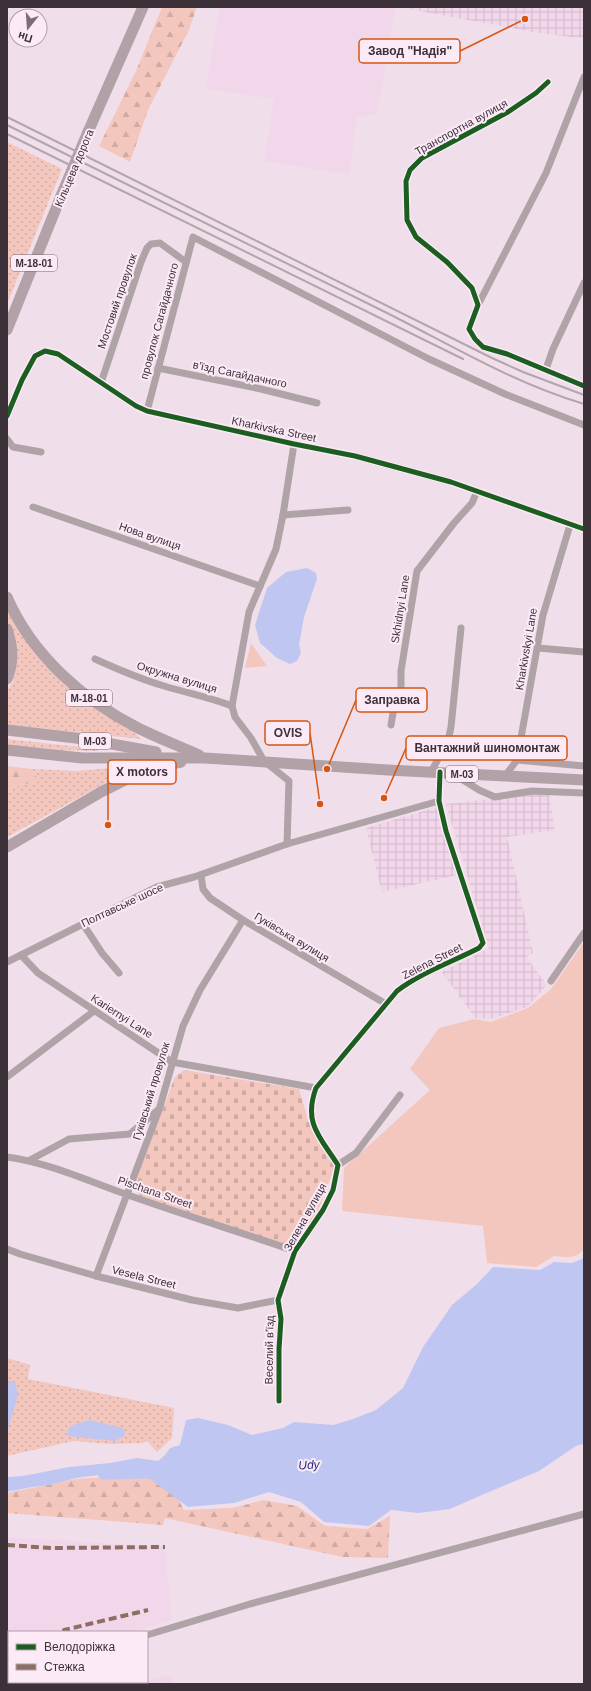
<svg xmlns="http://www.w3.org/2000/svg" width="591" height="1691" viewBox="0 0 591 1691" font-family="Helvetica,sans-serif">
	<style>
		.built { fill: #f2d6e9 }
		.industrial { fill: url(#industrial-grid) }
		.grass { fill: url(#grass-dots) }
		.forest { fill: url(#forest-firs) }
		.cemetery { fill: url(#cemetery-stones) }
		.park { fill: #f3c7bd }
		.water { fill: #bfc6f1 }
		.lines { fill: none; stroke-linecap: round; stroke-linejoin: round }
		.river { stroke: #bfc6f1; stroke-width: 13 }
		.minor { stroke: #b0a3a7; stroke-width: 7 }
		.trunk { stroke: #b2a1a7; stroke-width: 11 }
		.rail { stroke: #b3a5ac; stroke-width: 2 }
		.trunk-bridge { stroke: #b2a1a7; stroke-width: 11 }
		.quiet { stroke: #8d6e63; stroke-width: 4; stroke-dasharray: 8 4; stroke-linecap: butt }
		.cycleway-casing { stroke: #fceaf7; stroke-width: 8 }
		.cycleway { stroke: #1b5e20; stroke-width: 5 }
		.labels { text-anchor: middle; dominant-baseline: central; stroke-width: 4; stroke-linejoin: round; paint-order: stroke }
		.shield { fill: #fceaf7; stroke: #766872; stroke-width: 1 }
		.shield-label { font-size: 10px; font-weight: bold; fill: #3d3139 }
		.street-label { font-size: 11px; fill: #3d3139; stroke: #fceaf7 }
		.water-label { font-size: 12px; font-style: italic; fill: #202c7a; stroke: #fceaf7 }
		.leader { fill: none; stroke: #d75510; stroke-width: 1.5 }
		.callout-dot { fill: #d75510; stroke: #fceaf7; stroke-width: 1.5 }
		.callout { fill: #fceaf7; stroke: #d75510; stroke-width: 1.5 }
		.callout-label { font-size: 12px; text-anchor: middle; font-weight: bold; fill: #3d3139 }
	</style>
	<defs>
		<pattern id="industrial-grid" width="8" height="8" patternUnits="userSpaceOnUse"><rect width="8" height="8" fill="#f2d6e9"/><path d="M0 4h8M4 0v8" fill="none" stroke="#d0b8c9"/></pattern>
		<pattern id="grass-dots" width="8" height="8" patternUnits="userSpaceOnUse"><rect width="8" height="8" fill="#f3c7bd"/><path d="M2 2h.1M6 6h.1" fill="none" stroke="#d1aba3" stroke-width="1.8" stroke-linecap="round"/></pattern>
		<pattern id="forest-firs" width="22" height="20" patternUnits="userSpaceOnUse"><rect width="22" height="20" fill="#f3c7bd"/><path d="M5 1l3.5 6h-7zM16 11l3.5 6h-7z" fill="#d1aba3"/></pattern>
		<pattern id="cemetery-stones" width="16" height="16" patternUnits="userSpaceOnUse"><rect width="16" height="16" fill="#f3c7bd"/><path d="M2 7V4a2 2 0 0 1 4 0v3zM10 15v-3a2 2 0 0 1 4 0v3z" fill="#d1aba3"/></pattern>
	</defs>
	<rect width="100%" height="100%" fill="#f0dfea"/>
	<g class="built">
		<path d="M219 7H395L377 114 357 117 349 174 264 161 274 99 206 89Z"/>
		<path d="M7 1537 165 1547 172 1620 134 1632H9V1668H7Z"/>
		<path d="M171 1675 172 1684H140V1682H147V1680Z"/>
	</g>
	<g class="industrial">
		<path d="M398 7H584V38L571 37 533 32Z"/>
		<path d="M549 793 555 832 548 831 507 837 533 953 526 957 547 985 527 1007 490 1019 475 1018 442 972 489 948 446 804 523 795Z"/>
		<path d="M437 807 457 875 382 892 366 828Z"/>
	</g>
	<g class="grass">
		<path d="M7 142 62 169 7 304Z"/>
		<path d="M7 606 24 635 141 739 7 725V691L13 682 16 666 12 633 7 622Z"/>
		<path d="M7 739 98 749V751L61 750 7 745Z"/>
		<path d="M133 766 120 775 7 837V788L39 781 32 769 77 771Z"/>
		<path d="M7 1358 30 1365 28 1379 174 1408 172 1438 157 1452 147 1441 143 1443 111 1444 73 1441 7 1456Z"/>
	</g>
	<g class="forest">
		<path d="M162 7H197L189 30 148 110 130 162 99 146 136 71Z"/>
		<path d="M7 766 32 769 39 781 7 788Z"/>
		<path d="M123 1476 168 1479 184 1510 232 1508 264 1500 297 1506 325 1526 367 1529 390 1516 388 1558 342 1557 165 1518 163 1525 7 1513V1493L76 1479Z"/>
	</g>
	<path class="cemetery" d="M184 1070 299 1089 308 1120 315 1135 335 1166 319 1209 293 1247 142 1197C135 1192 134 1188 136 1180L175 1077Z"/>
	<g class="park">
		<path d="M251 643 267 666 245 668Z"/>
		<path d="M584 942V1249C575 1260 566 1257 554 1256L536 1267 487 1263 483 1226 342 1211 344 1168 430 1090 410 1069 439 1028 474 1019 491 1022 528 1008 551 989Z"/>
	</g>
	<g class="water">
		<path d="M307 568 316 573 317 579 304 617 299 645 301 653 297 661 290 664 277 658 260 643 255 625 267 588 286 572Z"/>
		<path d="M584 1258V1444L576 1446 539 1471 484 1494 450 1509 418 1513 391 1510 369 1526 324 1522 301 1502 269 1492 234 1503 188 1507 146 1476 129 1471 76 1478 50 1485 32 1487 7 1492V1477L23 1476 69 1467 110 1463 137 1458 158 1461 165 1455 170 1448 180 1445 186 1420 198 1418 228 1425 252 1435 283 1428 294 1422 333 1425 353 1419 376 1410 403 1388 423 1347 452 1305 477 1284 493 1267 540 1270 554 1262 572 1263Z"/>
		<path d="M7 1381H11L15 1383 18 1395 7 1432Z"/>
		<path d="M89 1420 123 1428 125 1432 124 1436 115 1441 68 1436V1429L73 1425Z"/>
	</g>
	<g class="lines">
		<path class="river" d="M104 1473 151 1472"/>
		<g class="minor">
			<path d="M548 82 536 93 508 112 422 158 410 170 406 181 407 220 416 237 447 262 472 288 478 305 469 329 475 339 483 347 507 354 584 386"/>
			<path d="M478 305 546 173 584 77"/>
			<path d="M158 368 261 389 317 403"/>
			<path d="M546 369 553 349 584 283"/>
			<path d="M101 383 141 262 147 248 151 244 160 243 186 262"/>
			<path d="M147 411 193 237 429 359 505 394 584 425"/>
			<path d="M7 416 22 380 35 356 45 351 58 354 136 406 147 411 294 444 355 456 451 482 584 529"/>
			<path d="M7 439 13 447 41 452"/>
			<path d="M33 507 260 586"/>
			<path d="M283 515 348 510"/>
			<path d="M538 648 584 652"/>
			<path d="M95 659C117 669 140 679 164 686 187 693 209 697 232 706"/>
			<path d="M391 725 394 707 401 687V671L417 571 454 523 472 503 477 491"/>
			<path d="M517 760 584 766"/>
			<path d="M431 772 448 741 451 727 461 628"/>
			<path d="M455 775 479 790 495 797 532 791 584 793"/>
			<path d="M505 776 517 760 543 615 570 525"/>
			<path d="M287 844 289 781 264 761 251 738 235 717 232 706 249 612 276 549 283 515 294 444"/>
			<path d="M201 875 203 889 210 898 243 920 386 1004"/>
			<path d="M83 924 102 953 119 973"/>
			<path d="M21 955 38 973 172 1062 316 1088"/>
			<path d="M7 962 157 887 194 877 287 844 439 801"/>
			<path d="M551 981 584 933"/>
			<path d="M7 1077 94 1011"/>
			<path d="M7 1157C50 1163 88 1181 128 1195 184 1215 240 1232 295 1251"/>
			<path d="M30 1160 69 1139 130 1134 158 1110"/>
			<path d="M338 1165 356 1153 400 1095"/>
			<path d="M7 1249 20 1254 96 1276 192 1300 238 1308 278 1300"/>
			<path d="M96 1276 159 1110 183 1026 200 990 243 920"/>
			<path d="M279 1401V1349L281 1319 278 1300 295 1251 323 1210 333 1190 338 1165C320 1137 303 1123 316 1088L397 991C422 972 452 962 479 948L483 943 446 831 439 801 440 772"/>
			<path d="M147 1635 250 1604 584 1514"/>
			<path d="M7 1674 9 1673"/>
			<path d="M61 1684 62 1682"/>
		</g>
		<g class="trunk">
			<path d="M88 132 143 7"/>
			<path d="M7 330 61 196"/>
			<path d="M7 597C32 655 83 700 138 728 158 738 179 746 199 755"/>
			<path d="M7 629C13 647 14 662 7 679"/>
			<path d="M7 730 84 739 156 752"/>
			<path d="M7 750 82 758H205L388 770 584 780"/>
			<path d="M7 847 101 792 147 769 181 762"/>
		</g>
		<g class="rail">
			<path d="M7 117 492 358 523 372 584 395"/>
			<path d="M7 125C133 188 259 250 385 312 451 345 513 383 584 404"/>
			<path d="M7 134 463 359"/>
		</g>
		<path class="trunk-bridge" d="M61 196 88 132"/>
		<g class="quiet">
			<path d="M7 1545 51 1548 165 1547"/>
			<path d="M64 1632V1630L148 1610"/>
			<path d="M7 1653 9 1652"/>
		</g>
		<defs>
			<g id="cycleway">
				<path d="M548 82 536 93 508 112 422 158 410 170 406 181 407 220 416 237 447 262 472 288 478 305 469 329 475 339 483 347 507 354 584 386"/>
				<path d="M7 416 22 380 35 356 45 351 58 354 136 406 147 411 294 444 355 456 451 482 584 529"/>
				<path d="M279 1401V1349L281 1319 278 1300 295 1251 323 1210 333 1190 338 1165C320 1137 303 1123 316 1088L397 991C422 972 452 962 479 948L483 943 446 831 439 801 440 772"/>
			</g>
		</defs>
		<use href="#cycleway" class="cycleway-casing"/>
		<use href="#cycleway" class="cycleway"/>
	</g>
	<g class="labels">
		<g class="shield">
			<rect x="11" y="255" width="46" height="16" rx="3"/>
			<rect x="66" y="690" width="46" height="16" rx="3"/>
			<rect x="79" y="733" width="32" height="16" rx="3"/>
			<rect x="446" y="766" width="32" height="16" rx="3"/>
		</g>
		<g class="shield-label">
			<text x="34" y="263">М-18-01</text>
			<text x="89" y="698">М-18-01</text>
			<text x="95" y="741">М-03</text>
			<text x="462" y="774">М-03</text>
		</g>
		<g class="street-label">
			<text transform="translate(461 127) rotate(-29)">Транспортна вулиця</text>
			<text transform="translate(74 168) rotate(-67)">Кільцева дорога</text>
			<text transform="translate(117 301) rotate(-71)">Мостовий провулок</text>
			<text transform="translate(159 321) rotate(-75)">провулок Сагайдачного</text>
			<text transform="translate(240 374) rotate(12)">в’їзд Сагайдачного</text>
			<text transform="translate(274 429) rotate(12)">Kharkivska Street</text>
			<text transform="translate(150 536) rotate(19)">Нова вулиця</text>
			<text transform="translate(400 609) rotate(-81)">Skhidnyi Lane</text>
			<text transform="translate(526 649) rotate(-80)">Kharkivskyi Lane</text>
			<text transform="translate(177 677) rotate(17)">Окружна вулиця</text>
			<text transform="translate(122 905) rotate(-25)">Полтавське шосе</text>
			<text transform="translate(292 937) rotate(31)">Гуківська вулиця</text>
			<text transform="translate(432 961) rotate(-27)">Zelena Street</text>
			<text transform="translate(122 1016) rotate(33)">Kariernyi Lane</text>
			<text transform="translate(151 1091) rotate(-73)">Гуківський провулок</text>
			<text transform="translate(155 1192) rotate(19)">Pischana Street</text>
			<text transform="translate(305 1217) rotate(-61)">Зелена вулиця</text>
			<text transform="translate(144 1277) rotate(14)">Vesela Street</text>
			<text transform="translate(269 1350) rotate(-89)">Веселий в’їзд</text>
		</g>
		<g class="water-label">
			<text transform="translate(309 1465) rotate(-3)">Udy</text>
		</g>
	</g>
	<path class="leader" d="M525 19L460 51M327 769L356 700M320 804L310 733M384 798L406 748M108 825L108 772"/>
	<g class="callout-dot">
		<circle cx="525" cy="19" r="4"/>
		<circle cx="327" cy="769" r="4"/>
		<circle cx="320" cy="804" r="4"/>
		<circle cx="384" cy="798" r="4"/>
		<circle cx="108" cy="825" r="4"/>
	</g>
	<g class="callout">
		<rect x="359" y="39" width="101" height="24" rx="4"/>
		<rect x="356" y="688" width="71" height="24" rx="4"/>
		<rect x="265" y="721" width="45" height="24" rx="4"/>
		<rect x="406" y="736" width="161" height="24" rx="4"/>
		<rect x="108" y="760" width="68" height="24" rx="4"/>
	</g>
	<g class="callout-label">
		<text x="410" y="55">Завод "Надія"</text>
		<text x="392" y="704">Заправка</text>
		<text x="288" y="737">OVIS</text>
		<text x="487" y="752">Вантажний шиномонтаж</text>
		<text x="142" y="776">Х motors</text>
	</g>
	<rect width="591" height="1691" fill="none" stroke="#3d3139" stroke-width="16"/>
	<rect x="8" y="1631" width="140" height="52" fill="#fceaf7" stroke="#b0a0ab"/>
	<rect x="16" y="1644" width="20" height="6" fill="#1b5e20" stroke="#b0a0ab"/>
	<text x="44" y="1651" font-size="12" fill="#3d3139">Велодоріжка</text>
	<rect x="16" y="1664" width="20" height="6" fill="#8d6e63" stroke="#b0a0ab"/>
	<text x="44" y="1671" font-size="12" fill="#3d3139">Стежка</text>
	<g transform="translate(28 28) rotate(197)"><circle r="19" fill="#fceaf7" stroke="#b0a0ab"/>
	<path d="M0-3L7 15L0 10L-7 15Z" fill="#7c6e77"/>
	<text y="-6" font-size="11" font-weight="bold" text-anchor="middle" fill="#3d3139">Пн</text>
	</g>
</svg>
